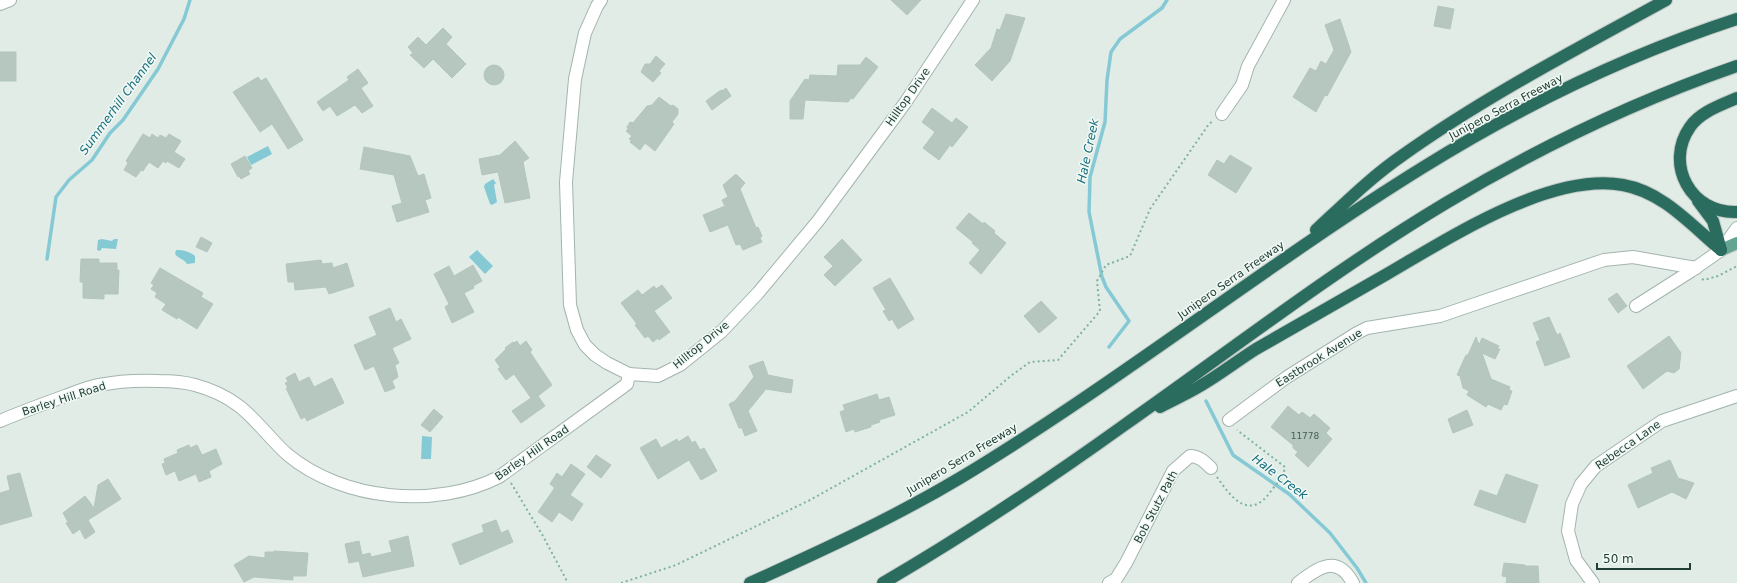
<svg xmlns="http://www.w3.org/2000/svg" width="1737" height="583" viewBox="0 0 1737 583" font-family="'DejaVu Sans',sans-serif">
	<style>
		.water { fill: #85c9d5 }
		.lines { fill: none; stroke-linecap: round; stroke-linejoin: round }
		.stream { stroke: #85c9d5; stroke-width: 3.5 }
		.building { fill: #b6c7c0; stroke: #b3c6be }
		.minor-casing { stroke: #a3b4ae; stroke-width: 14 }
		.major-casing { stroke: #c1c9c6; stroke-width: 14 }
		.highway-casing { stroke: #c1c9c6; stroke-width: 14 }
		.path { stroke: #7fb2a1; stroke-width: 2; stroke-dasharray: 2 3; stroke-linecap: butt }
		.minor { stroke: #fff; stroke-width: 12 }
		.major { stroke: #63a493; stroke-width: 12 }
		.highway { stroke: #2a6c5d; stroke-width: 12 }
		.labels { text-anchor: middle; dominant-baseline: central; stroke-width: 3; stroke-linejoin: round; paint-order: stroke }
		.number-label { font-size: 9px; fill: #466058 }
		.street-label { font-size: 11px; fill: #203e35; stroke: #f1f9f5 }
		.water-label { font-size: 12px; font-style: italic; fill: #176d7d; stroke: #f1f9f5 }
	</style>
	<rect width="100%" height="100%" fill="#e1ece7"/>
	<g class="water">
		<path d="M268 146 272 154 251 165 247 157Z"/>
		<path d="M493 179 496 183 494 185 497 202 492 205 490 204 484 187 485 184Z"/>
		<path d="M102 239 112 241 114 239H118L116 249 102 248 100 251 97 250 98 240Z"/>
		<path d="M176 250C183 250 189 251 195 256V263L187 264C184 259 179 259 175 254Z"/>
		<path d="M477 250 493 266 485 274 469 257Z"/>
		<path d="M422 436 432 437 431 459H421Z"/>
	</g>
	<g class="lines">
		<g class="stream">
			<path d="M47 259 56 197 69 180 92 160 110 133 123 120 158 69 184 19 190 0"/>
			<path d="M1109 347 1129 321 1106 287 1102 277 1089 212 1090 177 1105 122 1107 80 1111 52 1120 39 1162 8 1167 0"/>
			<path d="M1206 401 1233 455 1289 494 1330 533 1357 568 1366 583"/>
		</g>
	</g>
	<g class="building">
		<path d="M891 0H921L907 15Z"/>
		<path d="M1438 6 1454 9 1450 29 1434 26Z"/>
		<path d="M1006 14 1025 18 1010 61 992 81 975 65 991 48 997 29 1000 30Z"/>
		<path d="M1340 19 1351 52 1327 96 1325 95 1316 112 1293 97 1310 68 1316 71 1321 61 1326 64 1334 50 1325 25Z"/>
		<path d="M443 28 452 37 446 44 466 64 452 78 433 59 424 68 410 55 413 53 408 47 418 37 426 45Z"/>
		<rect x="0" y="52" width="16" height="29"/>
		<path d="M656 56 665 64 659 71 661 73 653 82 641 72 645 64H650Z"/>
		<path d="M866 57 878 67 853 99 851 98 848 102 805 100 803 119H790V101L805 79 809 80 810 75 837 76 838 65H860Z"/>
		<circle cx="494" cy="75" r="10"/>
		<path d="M358 69 368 83 361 88 373 106 362 113 355 105 337 116 330 106 323 111 317 102 349 80 347 77Z"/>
		<path d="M258 77 261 81 266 78 303 140 288 149 272 124 260 132 233 92Z"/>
		<path d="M726 88 731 96 712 110 706 101 721 90 722 91Z"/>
		<path d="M659 97 671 106 673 105 678 109V114L672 122 674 124 655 151 645 143 640 150 630 142 632 141 629 139 632 136 626 131 628 129 627 127 630 122 633 123 647 106 652 105Z"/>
		<path d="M932 108 952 123 956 118 968 127 952 147 950 145 939 160 923 148 935 132 922 122Z"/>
		<path d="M143 134 150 138 152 134 158 138 160 135 166 138 169 134 181 141 174 152 185 159 179 168 167 161 166 163 163 161 158 168 149 162 143 171 141 170 136 177 124 170 128 163 126 161Z"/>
		<path d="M515 141 529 158 523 162 530 198 505 203 498 172 482 175 479 159 500 155Z"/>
		<path d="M364 147 410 156 418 176 424 174 431 198 425 200 429 212 397 222 392 206 402 203 394 175 360 169Z"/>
		<path d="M1230 155 1252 168 1236 193 1208 175 1217 160 1224 164Z"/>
		<path d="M245 156 252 168 248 171 250 174 241 179 239 176 238 177 231 164Z"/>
		<path d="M736 174 745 183 740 189 756 228 758 227 762 236 760 238 762 242 743 250 740 244 736 245 728 225 710 232 703 215 725 206 722 200 728 197 723 185Z"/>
		<path d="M969 213 983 224 984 222 995 231 994 233 1006 243 981 274 969 263 980 250 972 243 973 242 956 228Z"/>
		<path d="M201 237 212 243 207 252 196 247Z"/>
		<path d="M842 239 862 260 835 286 824 275 833 266 824 257Z"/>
		<path d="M81 259H99V263H117V270H119L118 294H104V299L83 298V282H80Z"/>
		<path d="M321 260 322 264 332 263 333 268 347 263 354 286 329 294 326 287 295 290 294 282H288L286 264Z"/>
		<path d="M473 265 482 281 473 286 474 288 464 293 474 312 452 323 445 307 449 304 434 274 449 266 454 276Z"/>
		<path d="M160 268 203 293 201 297 213 304 197 329 178 317 177 319 162 310 166 304 155 297 157 293 151 289 154 285 151 283Z"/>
		<path d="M890 278 914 319 898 329 892 319 889 321 883 311 886 310 873 288Z"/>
		<path d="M662 285 672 298 654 311 670 332 659 340 658 338 653 342 648 336 645 338 635 325 637 324 621 303 638 290 642 295 654 286 656 289Z"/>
		<path d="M1617 293 1627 306 1618 313 1608 299Z"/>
		<path d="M1041 301 1057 318 1039 333 1024 316Z"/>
		<path d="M390 308 396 322 401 319 411 339 392 348 399 363 395 365 398 377 392 381 395 388 385 392 374 366 365 370 354 345 377 335 369 317Z"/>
		<path d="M1549 317 1557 335 1560 333 1570 357 1545 366 1536 342 1540 340 1533 323Z"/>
		<path d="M1669 336 1681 353 1679 369 1674 373 1667 371 1643 389 1627 366Z"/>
		<path d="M1476 337 1479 345 1482 338 1499 346 1497 349H1500L1495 359 1482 353 1491 379 1510 387 1509 390 1512 391 1507 405 1504 404 1501 410 1488 404 1486 407 1467 395 1469 391 1463 388 1460 376 1457 375 1466 355H1468Z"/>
		<path d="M517 341 520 346 526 341 532 350 530 352 552 385 538 396 545 406 521 423 512 411 531 398 514 374 506 380 498 369 500 367 495 360 506 349 505 348 513 342 514 343Z"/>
		<path d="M763 361 768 375 793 380 791 393 766 389 748 411 757 431 745 436 742 428H739L729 404 735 401 754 377 749 366Z"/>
		<path d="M295 373 299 382 309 377 314 387 332 378 344 403 307 421 305 417 301 419 286 388H288L285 383 288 382 286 378Z"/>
		<path d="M877 394 879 400 889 397 895 415 879 420 880 422 871 425V427L855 432 854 429 846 432 840 412 845 410 843 405Z"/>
		<path d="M1288 406 1299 415 1302 412 1310 418 1314 414 1330 428 1326 433 1332 439 1308 467 1295 455 1298 452 1293 448V445L1271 427Z"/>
		<path d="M434 409 443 417 430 432 421 425Z"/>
		<path d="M1467 410 1473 425 1453 433 1448 419Z"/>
		<path d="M688 436 692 443 695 441 700 450 704 448 717 471 701 480 689 460 658 479 640 448 656 439 661 448 677 439 678 442Z"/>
		<path d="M189 445 190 448 197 445 202 455 216 449 222 464 209 471 211 477 199 482 196 474 179 481 175 471 166 475 162 464 165 463 164 459 178 453 177 450Z"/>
		<path d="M596 455 611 465 601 478 587 467Z"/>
		<path d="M1670 460 1678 478 1694 483 1686 499 1672 492 1638 508 1628 485 1653 473 1651 468Z"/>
		<path d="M571 464 585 474 570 495 583 504 572 521 559 512 552 522 538 512 554 489V487L550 484 557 473 562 477Z"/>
		<path d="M20 473 32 516 0 525V493L10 490 7 476Z"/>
		<path d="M1506 474 1538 485 1525 523 1474 505 1480 490 1497 496Z"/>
		<path d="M108 479 121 499 88 520 95 532 85 539 80 529 73 534 66 523 68 522 63 513 85 496 94 508 98 485Z"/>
		<path d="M496 520 501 533 508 530 513 542 460 565 452 544 484 532 482 525Z"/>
		<path d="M408 536 414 566 363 577 359 561 349 563 345 544 359 541 362 555 370 553 371 557 392 552 389 541Z"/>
		<path d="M274 551 308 553 306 576H293V580L254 577 244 582 234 565 249 556 265 558V552H274Z"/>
		<path d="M1504 563 1525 565V566H1538L1539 583H1506L1507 577 1502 576Z"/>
	</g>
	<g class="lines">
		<defs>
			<g id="minor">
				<path d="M601 0 597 6 585 33 575 79 566 182 570 305 577 330 585 345 595 355 607 363 629 374 658 376 680 365 721 332 758 293 818 221 905 103 973 0"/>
				<path d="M0 4 10 0"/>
				<path d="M1222 114 1242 85 1248 66 1284 0"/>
				<path d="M1636 306 1691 271 1721 250 1737 228"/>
				<path d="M1229 420 1287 377 1357 333 1367 328 1440 316 1604 260 1633 257 1696 268"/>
				<path d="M0 421C21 412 43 404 65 396 76 392 88 387 99 385 119 381 139 380 159 381 171 381 184 382 195 385 210 389 226 396 239 406 256 419 271 440 288 455 344 501 436 509 499 477L627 384 629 374"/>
				<path d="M1109 583 1116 579 1126 563 1173 471 1190 456C1199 456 1205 462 1211 468"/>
				<path d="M1298 583C1319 567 1337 554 1353 583"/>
				<path d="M1593 583 1576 560 1568 531 1572 504 1581 484 1596 466 1662 421 1737 396"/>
			</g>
			<path id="major" d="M1721 250 1737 243"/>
			<g id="highway">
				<path d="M1737 98C1721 105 1700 112 1690 127 1664 164 1691 214 1737 212"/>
				<path d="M1698 201 1713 221 1721 250"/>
				<path d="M1316 230C1344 204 1371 177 1403 155 1486 96 1577 49 1666 0"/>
				<path d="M1160 407C1173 400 1187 394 1200 386 1219 375 1237 361 1256 349 1299 324 1343 299 1387 274 1449 238 1550 172 1623 185 1663 192 1691 225 1721 250"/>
				<path d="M750 583C821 551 893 518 960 478 1119 382 1264 266 1422 168 1520 107 1627 55 1737 19"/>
				<path d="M883 583C965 535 1045 482 1123 426 1230 351 1334 270 1446 203 1538 148 1636 101 1737 66"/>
			</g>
		</defs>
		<use href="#minor" class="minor-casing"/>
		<use href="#major" class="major-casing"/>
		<use href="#highway" class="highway-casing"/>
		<g class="path">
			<path d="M1702 279 1704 280 1718 276 1737 266"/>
			<path d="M1217 477C1232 499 1250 521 1271 491 1277 483 1284 476 1285 467L1237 430"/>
			<path d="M511 483 543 536 568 583"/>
			<path d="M621 583 676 565 810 500 968 412 1012 375 1030 362 1058 360 1100 311 1097 281 1106 265 1130 256 1150 209 1209 124 1213 121"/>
		</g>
		<use href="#minor" class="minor"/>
		<use href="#major" class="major"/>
		<use href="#highway" class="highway"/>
	</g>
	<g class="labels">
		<g class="number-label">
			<text x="1305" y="436">11778</text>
		</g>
		<g class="street-label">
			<text transform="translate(908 97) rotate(-55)">Hilltop Drive</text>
			<text transform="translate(1506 107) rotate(-28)">Junipero Serra Freeway</text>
			<text transform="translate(1231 280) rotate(-35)">Junipero Serra Freeway</text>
			<text transform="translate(701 345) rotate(-39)">Hilltop Drive</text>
			<text transform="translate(1319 358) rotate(-32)">Eastbrook Avenue</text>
			<text transform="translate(64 399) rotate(-18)">Barley Hill Road</text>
			<text transform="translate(1628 445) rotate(-35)">Rebecca Lane</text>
			<text transform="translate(532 453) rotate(-35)">Barley Hill Road</text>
			<text transform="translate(962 459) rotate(-31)">Junipero Serra Freeway</text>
			<text transform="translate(1156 507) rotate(-62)">Bob Stutz Path</text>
		</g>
		<g class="water-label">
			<text transform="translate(118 104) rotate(-54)">Summerhill Channel</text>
			<text transform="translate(1088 151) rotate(-78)">Hale Creek</text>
			<text transform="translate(1280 477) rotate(37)">Hale Creek</text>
		</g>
	</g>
	<path d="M1597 563v6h93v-6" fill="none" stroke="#203e35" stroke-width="2"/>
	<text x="1603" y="563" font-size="12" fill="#203e35" stroke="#f1f9f5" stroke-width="3" paint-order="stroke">50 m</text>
</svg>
